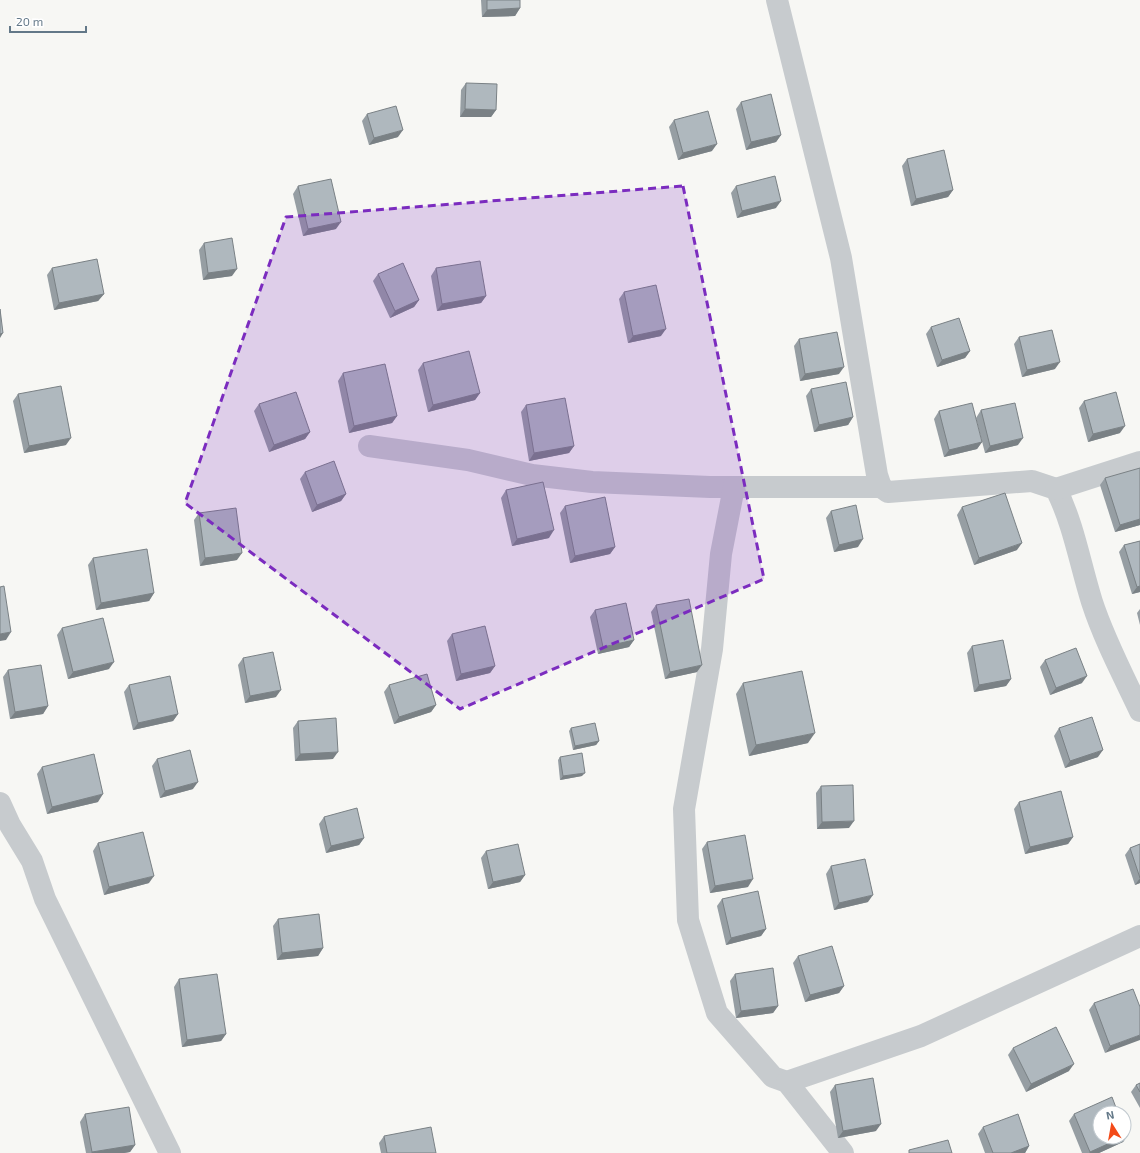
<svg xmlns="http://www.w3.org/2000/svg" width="1140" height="1153" viewBox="0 0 1140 1153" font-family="'Exo 2',sans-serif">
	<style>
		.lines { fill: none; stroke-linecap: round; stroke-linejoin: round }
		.street { stroke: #c7cbce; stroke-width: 22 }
		.wall { fill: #969ea3 }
		.shaded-wall { fill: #7a8185 }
		.building { fill: #afb8be; stroke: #7a8185 }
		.marked { fill: #7b2cbf; fill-opacity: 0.2; stroke: #7b2cbf; stroke-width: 3; stroke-dasharray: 8 5; stroke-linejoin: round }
	</style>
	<rect width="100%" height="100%" fill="#f7f7f4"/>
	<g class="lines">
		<g class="street">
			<path d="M777 0 841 258 877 475 881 487 888 492 1032 481 1056 489C1074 525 1080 564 1092 602 1104 639 1123 675 1140 711"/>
			<path d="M369 446 468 460 532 475 592 482 710 487H881"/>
			<path d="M734 487 721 554 712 649 684 809 688 920 717 1013 773 1077 787 1082 843 1153"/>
			<path d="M1056 489 1140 462"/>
			<path d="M0 803 10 825 32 861 45 899 170 1153"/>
			<path d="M787 1082 921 1036 1140 936"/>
		</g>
	</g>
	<g class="wall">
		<path d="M481 0H520V8L515 16 482 17Z"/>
		<path d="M466 83 496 110 491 117H460L461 90Z"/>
		<path d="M741 102 781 135 776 142 746 150 736 109Z"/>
		<path d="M367 114 398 137 369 145 362 121Z"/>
		<path d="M674 120 712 151 678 160 669 127Z"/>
		<path d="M907 159 953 190 948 197 911 206 902 166Z"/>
		<path d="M298 186 336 229 303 236 293 194Z"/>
		<path d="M736 186 776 208 737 218 731 193Z"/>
		<path d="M204 243 232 276 203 280 199 250Z"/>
		<path d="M52 268 104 294 98 301 54 310 47 275Z"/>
		<path d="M436 268 486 296 481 303 437 311 431 276Z"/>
		<path d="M378 274 419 300 414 307 390 318 373 281Z"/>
		<path d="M624 292 661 336 628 343 619 299Z"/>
		<path d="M931 327 970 351 965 358 937 367 926 334Z"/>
		<path d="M1019 337 1055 369 1022 377 1014 344Z"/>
		<path d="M799 339 839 374 800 381 794 346Z"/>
		<path d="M423 363 480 393 475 400 428 412 418 370Z"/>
		<path d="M343 373 397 416 392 423 349 433 338 381Z"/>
		<path d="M811 389 853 417 848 425 814 432 806 396Z"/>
		<path d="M18 394 66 445 24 453 13 401Z"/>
		<path d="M1084 401 1120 433 1088 442 1079 408Z"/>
		<path d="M259 404 310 432 305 439 269 452 254 411Z"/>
		<path d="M526 405 574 446 569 453 529 461 521 412Z"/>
		<path d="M981 410 1018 445 985 453 976 418Z"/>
		<path d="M939 411 982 442 977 449 944 457 934 419Z"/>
		<path d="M305 472 346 494 341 501 312 512 300 479Z"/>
		<path d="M1105 478 1140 525 1115 532 1100 485Z"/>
		<path d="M506 490 549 538 512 546 501 498Z"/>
		<path d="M565 506 615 547 610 554 570 563 560 513Z"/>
		<path d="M962 507 1017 550 974 565 957 515Z"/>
		<path d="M831 511 858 547 834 552 826 518Z"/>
		<path d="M199 513 237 560 200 566 194 520Z"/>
		<path d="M1140 541V592L1132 594 1119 552 1124 545Z"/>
		<path d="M93 558 154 593 149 601 96 610 88 565Z"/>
		<path d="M656 605 697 672 665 679 651 612Z"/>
		<path d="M1140 609V625L1137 613Z"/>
		<path d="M595 610 634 640 629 647 598 654 590 617Z"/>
		<path d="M62 628 109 669 68 679 57 635Z"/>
		<path d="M452 634 495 666 490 673 456 681 447 641Z"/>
		<path d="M972 646 1011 679 1006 686 974 692 967 653Z"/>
		<path d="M243 658 276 697 245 703 238 665Z"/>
		<path d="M1045 660 1082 683 1050 695 1040 667Z"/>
		<path d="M8 670 48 706 43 714 10 719 3 677Z"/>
		<path d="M743 683 808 743 749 756 736 694Z"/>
		<path d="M129 685 178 714 173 721 133 730 124 692Z"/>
		<path d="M389 685 436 705 431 712 394 724 384 692Z"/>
		<path d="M298 721 333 759 295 761 293 728Z"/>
		<path d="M571 728 599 741 596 745 573 750 569 731Z"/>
		<path d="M1059 728 1098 757 1065 768 1054 736Z"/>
		<path d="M560 757 582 776 560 780 558 760Z"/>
		<path d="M157 759 193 789 160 798 152 766Z"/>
		<path d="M42 767 98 802 47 814 37 774Z"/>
		<path d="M821 786 849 828 817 829 816 793Z"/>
		<path d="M1019 802 1073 837 1068 844 1025 854 1014 809Z"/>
		<path d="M324 817 364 838 359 845 326 853 319 824Z"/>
		<path d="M707 842 748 887 710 893 702 849Z"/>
		<path d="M98 843 149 883 104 895 93 851Z"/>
		<path d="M1140 844V883L1135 885 1125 855 1130 848Z"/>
		<path d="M486 851 525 875 520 882 488 889 481 858Z"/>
		<path d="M831 866 868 902 834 910 826 874Z"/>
		<path d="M722 899 766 929 761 936 726 945 717 906Z"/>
		<path d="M278 919 323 948 318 956 277 960 273 926Z"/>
		<path d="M798 956 844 986 839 993 805 1002 793 963Z"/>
		<path d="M735 974 778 1006 773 1013 736 1018 730 981Z"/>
		<path d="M179 979 226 1034 221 1041 182 1047 174 987Z"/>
		<path d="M1094 1003 1140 1007 1105 1053 1089 1010Z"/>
		<path d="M1013 1048 1069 1071 1026 1092 1008 1055Z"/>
		<path d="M1140 1083V1108L1131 1092 1136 1085Z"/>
		<path d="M835 1085 876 1131 838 1138 830 1092Z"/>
		<path d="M85 1114 135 1145 130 1152 124 1153H86L80 1122Z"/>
		<path d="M1074 1114 1128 1135 1123 1142 1099 1153H1082L1069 1121Z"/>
		<path d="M983 1127 1029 1146 1025 1153H985L978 1134Z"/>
		<path d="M384 1136 436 1153H381L379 1143Z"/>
	</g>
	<g class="shaded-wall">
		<path d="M520 8 515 16 482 17 487 10Z"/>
		<path d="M465 109 496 110 491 117H460Z"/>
		<path d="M403 130 398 137 369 145 374 138Z"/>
		<path d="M781 135 776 142 746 150 751 142Z"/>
		<path d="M717 144 712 151 678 160 683 153Z"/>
		<path d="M953 190 948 197 911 206 916 199Z"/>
		<path d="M781 201 776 208 737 218 742 211Z"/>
		<path d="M341 222 336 229 303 236 308 229Z"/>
		<path d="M237 269 232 276 203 280 208 273Z"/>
		<path d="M104 294 98 301 54 310 59 303Z"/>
		<path d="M486 296 481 303 437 311 442 304Z"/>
		<path d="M419 300 414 307 390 318 395 311Z"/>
		<path d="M666 329 661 336 628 343 633 336Z"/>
		<path d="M3 333 0 338V334Z"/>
		<path d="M970 351 965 358 937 367 942 360Z"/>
		<path d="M1060 362 1055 369 1022 377 1027 370Z"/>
		<path d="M844 367 839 374 800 381 805 374Z"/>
		<path d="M480 393 475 400 428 412 433 405Z"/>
		<path d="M397 416 392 423 349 433 354 426Z"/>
		<path d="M853 417 848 425 814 432 819 425Z"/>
		<path d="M1125 426 1120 433 1088 442 1093 434Z"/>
		<path d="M310 432 305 439 269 452 274 445Z"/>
		<path d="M71 438 66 445 24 453 29 446Z"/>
		<path d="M1023 438 1018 445 985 453 990 446Z"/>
		<path d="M982 442 977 449 944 457 949 450Z"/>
		<path d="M574 446 569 453 529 461 534 453Z"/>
		<path d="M346 494 341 501 312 512 317 505Z"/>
		<path d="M1140 519V525L1115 532 1120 525Z"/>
		<path d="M554 530 549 538 512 546 517 539Z"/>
		<path d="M863 539 858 547 834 552 839 545Z"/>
		<path d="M1022 543 1017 550 974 565 979 558Z"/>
		<path d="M615 547 610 554 570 563 575 556Z"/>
		<path d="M242 553 237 560 200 566 205 558Z"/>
		<path d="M1140 586V592L1132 594 1137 587Z"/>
		<path d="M154 593 149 601 96 610 101 603Z"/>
		<path d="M11 632 6 640 0 641V634Z"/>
		<path d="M634 640 629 647 598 654 603 647Z"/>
		<path d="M114 662 109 669 68 679 73 672Z"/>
		<path d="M702 665 697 672 665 679 670 672Z"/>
		<path d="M495 666 490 673 456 681 461 674Z"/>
		<path d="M1087 676 1082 683 1050 695 1056 688Z"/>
		<path d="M1011 679 1006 686 974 692 979 685Z"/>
		<path d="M281 690 276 697 245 703 250 696Z"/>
		<path d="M436 705 431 712 394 724 399 717Z"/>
		<path d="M48 706 43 714 10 719 15 712Z"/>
		<path d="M178 714 173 721 133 730 138 723Z"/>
		<path d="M815 733 808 743 749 756 756 745Z"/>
		<path d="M599 741 596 745 573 750 575 746Z"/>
		<path d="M1103 750 1098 757 1065 768 1070 761Z"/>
		<path d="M338 752 333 759 295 761 300 754Z"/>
		<path d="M585 773 582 776 560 780 563 776Z"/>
		<path d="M198 782 193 789 160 798 165 791Z"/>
		<path d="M103 794 98 802 47 814 52 807Z"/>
		<path d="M854 821 849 828 817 829 822 822Z"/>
		<path d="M1073 837 1068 844 1025 854 1030 847Z"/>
		<path d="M364 838 359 845 326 853 331 846Z"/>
		<path d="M525 875 520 882 488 889 493 882Z"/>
		<path d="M154 876 149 883 104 895 109 887Z"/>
		<path d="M1140 878V883L1135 885Z"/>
		<path d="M753 879 748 887 710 893 715 886Z"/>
		<path d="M873 895 868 902 834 910 839 903Z"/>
		<path d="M766 929 761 936 726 945 731 938Z"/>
		<path d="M323 948 318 956 277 960 282 953Z"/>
		<path d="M844 986 839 993 805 1002 810 995Z"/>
		<path d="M778 1006 773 1013 736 1018 741 1011Z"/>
		<path d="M226 1034 221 1041 182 1047 187 1040Z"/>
		<path d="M1140 1035V1040L1105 1053 1110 1046Z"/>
		<path d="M1074 1064 1069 1071 1026 1092 1031 1084Z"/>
		<path d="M881 1124 876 1131 838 1138 843 1131Z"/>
		<path d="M1128 1135 1123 1142 1099 1153H1089L1090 1152Z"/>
		<path d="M135 1145 130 1152 124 1153H91L92 1152Z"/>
		<path d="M1029 1146 1025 1153H1011Z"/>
	</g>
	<g class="building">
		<path d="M487 0H520V8L487 10Z"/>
		<path d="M466 83 497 84 496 110 465 109Z"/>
		<path d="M771 94 781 135 751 142 741 102Z"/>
		<path d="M396 106 403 130 374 138 367 114Z"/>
		<path d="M708 111 717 144 683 153 674 120Z"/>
		<path d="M944 150 953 190 916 199 907 159Z"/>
		<path d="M775 176 781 201 742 211 736 186Z"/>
		<path d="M331 179 341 222 308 229 298 186Z"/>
		<path d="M232 238 237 269 208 273 204 243Z"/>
		<path d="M97 259 104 294 59 303 52 268Z"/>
		<path d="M480 261 486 296 442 304 436 268Z"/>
		<path d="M403 263 419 300 395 311 378 274Z"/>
		<path d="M656 285 666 329 633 336 624 292Z"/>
		<path d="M0 309 3 333 0 334Z"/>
		<path d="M959 318 970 351 942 360 931 327Z"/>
		<path d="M1052 330 1060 362 1027 370 1019 337Z"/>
		<path d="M837 332 844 367 805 374 799 339Z"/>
		<path d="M469 351 480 393 433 405 423 363Z"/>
		<path d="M385 364 397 416 354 426 343 373Z"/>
		<path d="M846 382 853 417 819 425 811 389Z"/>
		<path d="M61 386 71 438 29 446 18 394Z"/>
		<path d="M296 392 310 432 274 445 259 404Z"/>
		<path d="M1116 392 1125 426 1093 434 1084 401Z"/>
		<path d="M565 398 574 446 534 453 526 405Z"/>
		<path d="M972 403 982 442 949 450 939 411Z"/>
		<path d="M1015 403 1023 438 990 446 981 410Z"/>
		<path d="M334 461 346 494 317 505 305 472Z"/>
		<path d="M1140 468V519L1120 525 1105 478Z"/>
		<path d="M543 482 554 530 517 539 506 490Z"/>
		<path d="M1005 493 1022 543 979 558 962 507Z"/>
		<path d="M605 497 615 547 575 556 565 506Z"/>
		<path d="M856 505 863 539 839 545 831 511Z"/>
		<path d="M236 508 242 553 205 558 199 513Z"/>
		<path d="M1140 541V586L1137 587 1124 545Z"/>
		<path d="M147 549 154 593 101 603 93 558Z"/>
		<path d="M4 586 11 632 0 634V587Z"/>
		<path d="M689 599 702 665 670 672 656 605Z"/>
		<path d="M626 603 634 640 603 647 595 610Z"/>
		<path d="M103 618 114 662 73 672 62 628Z"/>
		<path d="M485 626 495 666 461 674 452 634Z"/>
		<path d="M1003 640 1011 679 979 685 972 646Z"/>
		<path d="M1076 648 1087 676 1056 688 1045 660Z"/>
		<path d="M273 652 281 690 250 696 243 658Z"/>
		<path d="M41 665 48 706 15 712 8 670Z"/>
		<path d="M802 671 815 733 756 745 743 683Z"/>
		<path d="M427 674 436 705 399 717 389 685Z"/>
		<path d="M170 676 178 714 138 723 129 685Z"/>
		<path d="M1092 717 1103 750 1070 761 1059 728Z"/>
		<path d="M336 718 338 752 300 754 298 721Z"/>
		<path d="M595 723 599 741 575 746 571 728Z"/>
		<path d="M190 750 198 782 165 791 157 759Z"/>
		<path d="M582 753 585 773 563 776 560 757Z"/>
		<path d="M94 754 103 794 52 807 42 767Z"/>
		<path d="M853 785 854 821 822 822 821 786Z"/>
		<path d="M1061 791 1073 837 1030 847 1019 802Z"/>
		<path d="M357 808 364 838 331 846 324 817Z"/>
		<path d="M143 832 154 876 109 887 98 843Z"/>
		<path d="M745 835 753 879 715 886 707 842Z"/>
		<path d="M518 844 525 875 493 882 486 851Z"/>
		<path d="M1140 844V878L1130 848Z"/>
		<path d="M865 859 873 895 839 903 831 866Z"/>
		<path d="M758 891 766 929 731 938 722 899Z"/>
		<path d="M319 914 323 948 282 953 278 919Z"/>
		<path d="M832 946 844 986 810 995 798 956Z"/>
		<path d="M773 968 778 1006 741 1011 735 974Z"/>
		<path d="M217 974 226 1034 187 1040 179 979Z"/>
		<path d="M1133 989 1140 1007V1035L1110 1046 1094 1003Z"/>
		<path d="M1056 1027 1074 1064 1031 1084 1013 1048Z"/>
		<path d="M873 1078 881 1124 843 1131 835 1085Z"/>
		<path d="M1140 1083V1092L1136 1085Z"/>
		<path d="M1112 1097 1118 1113H1100V1137H1123L1090 1152 1074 1114Z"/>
		<path d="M129 1107 135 1145 92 1152 85 1114Z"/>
		<path d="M1018 1114 1029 1146 1011 1153H993L983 1127Z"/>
		<path d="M1124 1126 1128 1135 1124 1137Z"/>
		<path d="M431 1127 436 1153H387L384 1136Z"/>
		<path d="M948 1140 952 1153H909V1150Z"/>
	</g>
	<path class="marked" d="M683 186 764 579 460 709 185 503 286 217Z"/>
	<g transform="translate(1112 1125) rotate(349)"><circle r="19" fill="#ffffff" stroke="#c1c9cf"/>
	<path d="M0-3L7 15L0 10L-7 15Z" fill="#f34a18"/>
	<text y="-6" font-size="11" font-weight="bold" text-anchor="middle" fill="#637888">N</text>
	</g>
	<path d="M10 26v6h76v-6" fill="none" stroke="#637888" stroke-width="2"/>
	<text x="16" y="26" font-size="12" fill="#637888" stroke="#ffffff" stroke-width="3" paint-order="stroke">20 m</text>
</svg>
